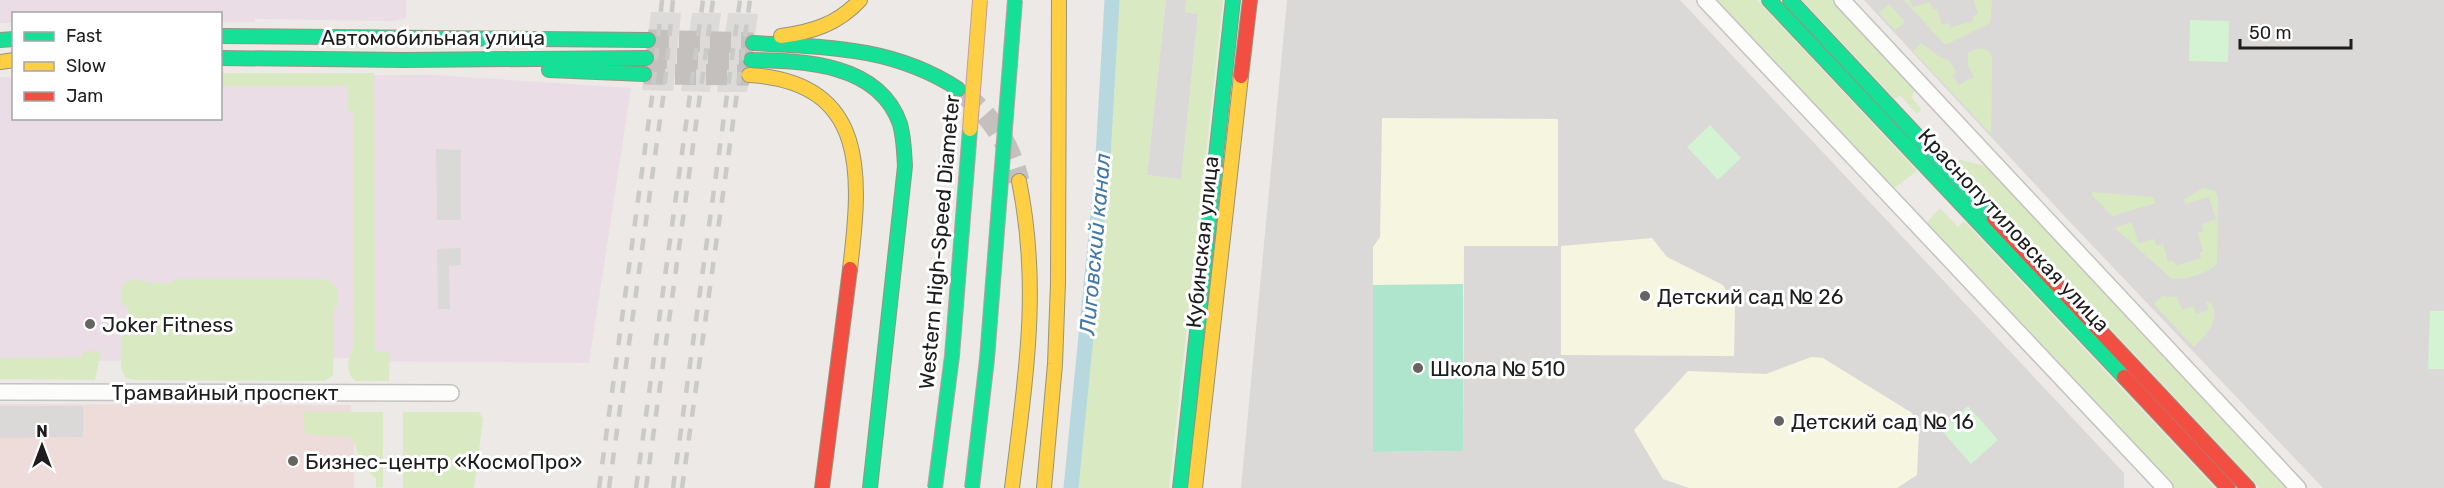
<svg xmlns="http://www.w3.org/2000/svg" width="2444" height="488" viewBox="0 0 2444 488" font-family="Rubik,sans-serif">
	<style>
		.residential { fill: #dbd9d7 }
		.commercial { fill: #eedcda }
		.industrial { fill: #eadde5 }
		.education { fill: #f6f5e0 }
		.grass { fill: #d9eac3 }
		.park { fill: #d3f3d2 }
		.pitch { fill: #b0e5cd }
		.parking { fill: #dad9d7 }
		.pier { fill: #dcdbda }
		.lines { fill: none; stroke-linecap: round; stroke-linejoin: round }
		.canal { stroke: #b8d8e0; stroke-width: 15 }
		.secondary-tunnel { stroke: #c3c0be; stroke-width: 21; stroke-dasharray: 21 10; stroke-linecap: butt }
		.street-casing { stroke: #c4c3c2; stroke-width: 18 }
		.fast-casing { stroke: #95957e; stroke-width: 16 }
		.slow-casing { stroke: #95957e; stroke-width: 16 }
		.jam-casing { stroke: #95957e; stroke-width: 16 }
		.street { stroke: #fcfcfb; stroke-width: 15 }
		.fast { stroke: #16e098; stroke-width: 14 }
		.slow { stroke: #ffcf43; stroke-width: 14 }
		.jam { stroke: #f24e42; stroke-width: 14 }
		.rail { stroke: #cacac9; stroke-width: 4.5; stroke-dasharray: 12 12; stroke-linecap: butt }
		.fast-bridge-casing { stroke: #c29ca8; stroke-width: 16; stroke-linecap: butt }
		.slow-bridge-casing { stroke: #c29ca8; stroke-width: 16; stroke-linecap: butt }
		.fast-bridge { stroke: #16e098; stroke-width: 14 }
		.slow-bridge { stroke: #ffcf43; stroke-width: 14 }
		.poi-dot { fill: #656463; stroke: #fff; stroke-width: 2 }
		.labels { text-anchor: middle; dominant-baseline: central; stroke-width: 6; stroke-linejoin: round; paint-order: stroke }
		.street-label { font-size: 21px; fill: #1d1d1d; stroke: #fff }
		.poi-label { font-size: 21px; fill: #1d1d1d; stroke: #fff; text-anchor: start }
		.water-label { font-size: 22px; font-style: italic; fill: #4478a7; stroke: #fff }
	</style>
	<rect width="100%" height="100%" fill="#ece9e6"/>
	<g class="residential">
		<path d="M1287 0H1680L2124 473V488H1241Z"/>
		<path d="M1864 0H2444V488H2323L2070 222Z"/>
	</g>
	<path class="commercial" d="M0 404 351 405 354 440V488H0Z"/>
	<g class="industrial">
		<path d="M0 0H406V18L394 21 255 19V22H221L220 14H14L13 23H0Z"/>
		<path d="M434 75 631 88 589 363 350 361 349 358 0 362V77H13L14 118H220L221 76Z"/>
	</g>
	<g class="education">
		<path d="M1382 118 1558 119V246H1464L1463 451 1373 452V247L1380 237Z"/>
		<path d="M1652 238 1667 257 1723 285 1735 307 1734 356 1561 355V246Z"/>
		<path d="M1811 357 1823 358 1912 413 1919 430 1917 475 1897 488H1689L1663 479 1634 430 1688 371 1766 374Z"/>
	</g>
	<g class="grass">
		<path d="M1117 0H1166L1147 175 1181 179 1198 14 1185 12 1186 0H1223L1169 488H1076L1108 191Z"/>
		<path d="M1717 0H1757L1917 171 1894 188Z"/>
		<path d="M1802 0H1833L1915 88 1912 98 1921 109 1917 114 1900 95 1895 99Z"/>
		<path d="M1904 0H1910L1913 7 1930 2 1933 10 1937 9 1942 25 1949 23 1950 28 1973 21V16L1978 14 1974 0H1992L1990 23 1945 45Z"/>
		<path d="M1889 4 1905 22 1895 30 1879 13Z"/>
		<path d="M1921 43 1941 58 1949 60 1956 72 1953 75 1958 85 1974 77 1968 65V53C1978 48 1986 46 1992 56L1991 134 1913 51Z"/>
		<path d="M221 73H374L375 351 390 352 389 381H356C344 374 348 356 354 346L353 111 348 110V86H221Z"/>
		<path d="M1961 160 1990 167 2289 488H2260L1958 166 1956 161Z"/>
		<path d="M2204 188 2215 191 2218 199 2217 263C2210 273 2185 280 2172 279L2115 228 2132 222 2138 243 2154 239 2157 246 2163 244 2168 262 2174 261 2176 266 2201 258 2200 253 2203 251 2198 233 2204 231 2202 224 2216 219 2209 197 2185 204 2184 199Z"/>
		<path d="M2093 192 2153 197 2156 203 2112 216 2091 194Z"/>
		<path d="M1940 208 1958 227 1964 221 2215 488H2175L1926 223Z"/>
		<path d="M136 279 150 283H171L175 279H323C338 283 339 292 337 306L334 309 333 375 325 381 134 380 126 378 121 369V338L128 333V307L122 304V287L127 281Z"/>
		<path d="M2162 296 2177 297 2182 310 2193 306 2196 314 2209 310 2206 302 2212 304C2220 321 2206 335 2194 347L2154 304Z"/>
		<path d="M83 351H101L95 380 0 379V358L82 357Z"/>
		<path d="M303 412H383V487L376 488V478C360 468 359 452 351 437L305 434Z"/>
		<path d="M403 412H479L483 419 474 488H403Z"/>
	</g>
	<g class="park">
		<path d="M2190 20 2229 21 2228 62 2189 61Z"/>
		<path d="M1710 125 1741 158 1718 180 1687 147Z"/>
		<path d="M2430 311H2444V369H2428Z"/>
		<path d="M1968 406 1998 440 1971 464 1941 430Z"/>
	</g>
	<path class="pitch" d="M1463 284V451L1373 452V285Z"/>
	<g class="parking">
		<path d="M1166 0H1186L1185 12 1198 14 1181 179 1147 175Z"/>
		<path d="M436 149 461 150V220H437Z"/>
		<path d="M461 248V265L449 266 450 309H438L437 249Z"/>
		<path d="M0 406H83V437L0 438Z"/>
	</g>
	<g class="pier">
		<path d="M651 12 681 13 673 91 642 90Z"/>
		<path d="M692 13H721L710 92 681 91Z"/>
		<path d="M728 13 758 14 747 92H717Z"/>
	</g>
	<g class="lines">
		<path class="canal" d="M1071 488 1102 174 1112 0"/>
		<g class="secondary-tunnel">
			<path d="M648 40 753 43"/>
			<path d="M646 58 751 60"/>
			<path d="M644 74 749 75"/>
			<path d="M963 93C993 119 1009 142 1019 181"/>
		</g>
		<defs>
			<g id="street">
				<path d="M1705 0 2165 488"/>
				<path d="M1842 0 2298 488"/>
				<path d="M0 392 451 393"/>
			</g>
			<g id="fast">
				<path d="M1769 0 2124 377"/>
				<path d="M1790 0 1994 218"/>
				<path d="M220 36 648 40"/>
				<path d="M0 40 14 39"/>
				<path d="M753 43C827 47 894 47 958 89"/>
				<path d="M220 58 404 60 646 58"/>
				<path d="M751 60C804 61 879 63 900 124 904 138 904 152 905 166L870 488"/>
				<path d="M549 70 644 74"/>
				<path d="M1180 488 1233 0"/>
			</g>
			<g id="slow">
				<path d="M781 36C812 32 838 24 860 0"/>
				<path d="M0 62 14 60"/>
				<path d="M749 75C870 82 861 177 850 269"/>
				<path d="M1012 488C1025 381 1041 289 1019 181"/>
				<path d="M1044 488 1055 364 1058 283 1059 0"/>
				<path d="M1195 488 1241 76"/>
			</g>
			<g id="jam">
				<path d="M1241 76 1250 0"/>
				<path d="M1994 218 2248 488"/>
				<path d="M2124 377 2228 488"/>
				<path d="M822 488 850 269"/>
			</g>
		</defs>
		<use href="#street" class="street-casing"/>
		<use href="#fast" class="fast-casing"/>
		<use href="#slow" class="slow-casing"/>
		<use href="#jam" class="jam-casing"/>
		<use href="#street" class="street"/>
		<use href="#fast" class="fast"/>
		<use href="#slow" class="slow"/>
		<use href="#jam" class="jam"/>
		<g class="rail">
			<path d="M599 488 653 90 662 0"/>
			<path d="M609 488 664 91 673 0"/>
			<path d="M636 488 703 0"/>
			<path d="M646 488 713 0"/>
			<path d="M673 488 740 0"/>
			<path d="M682 488 750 0"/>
		</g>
		<defs>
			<g id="fast-bridge">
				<path d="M935 488 952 356 970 129"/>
				<path d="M972 488 987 359 1015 0"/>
			</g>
			<path id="slow-bridge" d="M970 129 980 0"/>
		</defs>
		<use href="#fast-bridge" class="fast-bridge-casing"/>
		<use href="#slow-bridge" class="slow-bridge-casing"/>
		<use href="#fast-bridge" class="fast-bridge"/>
		<use href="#slow-bridge" class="slow-bridge"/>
	</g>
	<g class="poi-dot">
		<circle cx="1645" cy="296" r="6"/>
		<circle cx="90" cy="324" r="6"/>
		<circle cx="1418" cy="368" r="6"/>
		<circle cx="1779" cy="421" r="6"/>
		<circle cx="293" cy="461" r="6"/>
	</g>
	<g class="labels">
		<g class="street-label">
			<text x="433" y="37">Автомобильная улица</text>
			<text transform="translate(2014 230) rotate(47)">Краснопутиловская улица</text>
			<text transform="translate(939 242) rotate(-85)">Western High-Speed Diameter</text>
			<text transform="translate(1202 242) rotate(-84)">Кубинская улица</text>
			<text x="225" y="392">Трамвайный проспект</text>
		</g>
		<g class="poi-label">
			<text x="1657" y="296">Детский сад № 26</text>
			<text x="102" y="324">Joker Fitness</text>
			<text x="1430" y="368">Школа № 510</text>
			<text x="1791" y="421">Детский сад № 16</text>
			<text x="305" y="461">Бизнес-центр «КосмоПро»</text>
		</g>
		<g class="water-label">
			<text transform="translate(1095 244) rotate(-85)">Лиговский канал</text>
		</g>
	</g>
	<rect x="12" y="12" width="210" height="108" fill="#ffffff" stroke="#a5a5a5" stroke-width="1.5"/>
	<rect x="24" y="32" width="30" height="9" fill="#16e098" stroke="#a5a5a5" stroke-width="1.5"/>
	<text x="66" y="42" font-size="18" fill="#1d1d1d">Fast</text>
	<rect x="24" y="62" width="30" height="9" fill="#ffcf43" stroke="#a5a5a5" stroke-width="1.5"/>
	<text x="66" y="72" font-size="18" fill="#1d1d1d">Slow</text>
	<rect x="24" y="92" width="30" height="9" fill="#f24e42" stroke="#a5a5a5" stroke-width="1.5"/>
	<text x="66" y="102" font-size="18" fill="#1d1d1d">Jam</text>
	<g transform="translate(42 446)" stroke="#ffffff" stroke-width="4.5" paint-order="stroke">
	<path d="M0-4.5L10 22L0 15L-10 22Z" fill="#1d1d1d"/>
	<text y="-9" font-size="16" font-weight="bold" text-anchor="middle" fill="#1d1d1d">N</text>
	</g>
	<path d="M2240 39v9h111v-9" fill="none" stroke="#1d1d1d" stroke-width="3"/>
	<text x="2249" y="39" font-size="18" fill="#1d1d1d" stroke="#ffffff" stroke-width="4.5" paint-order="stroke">50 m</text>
</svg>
